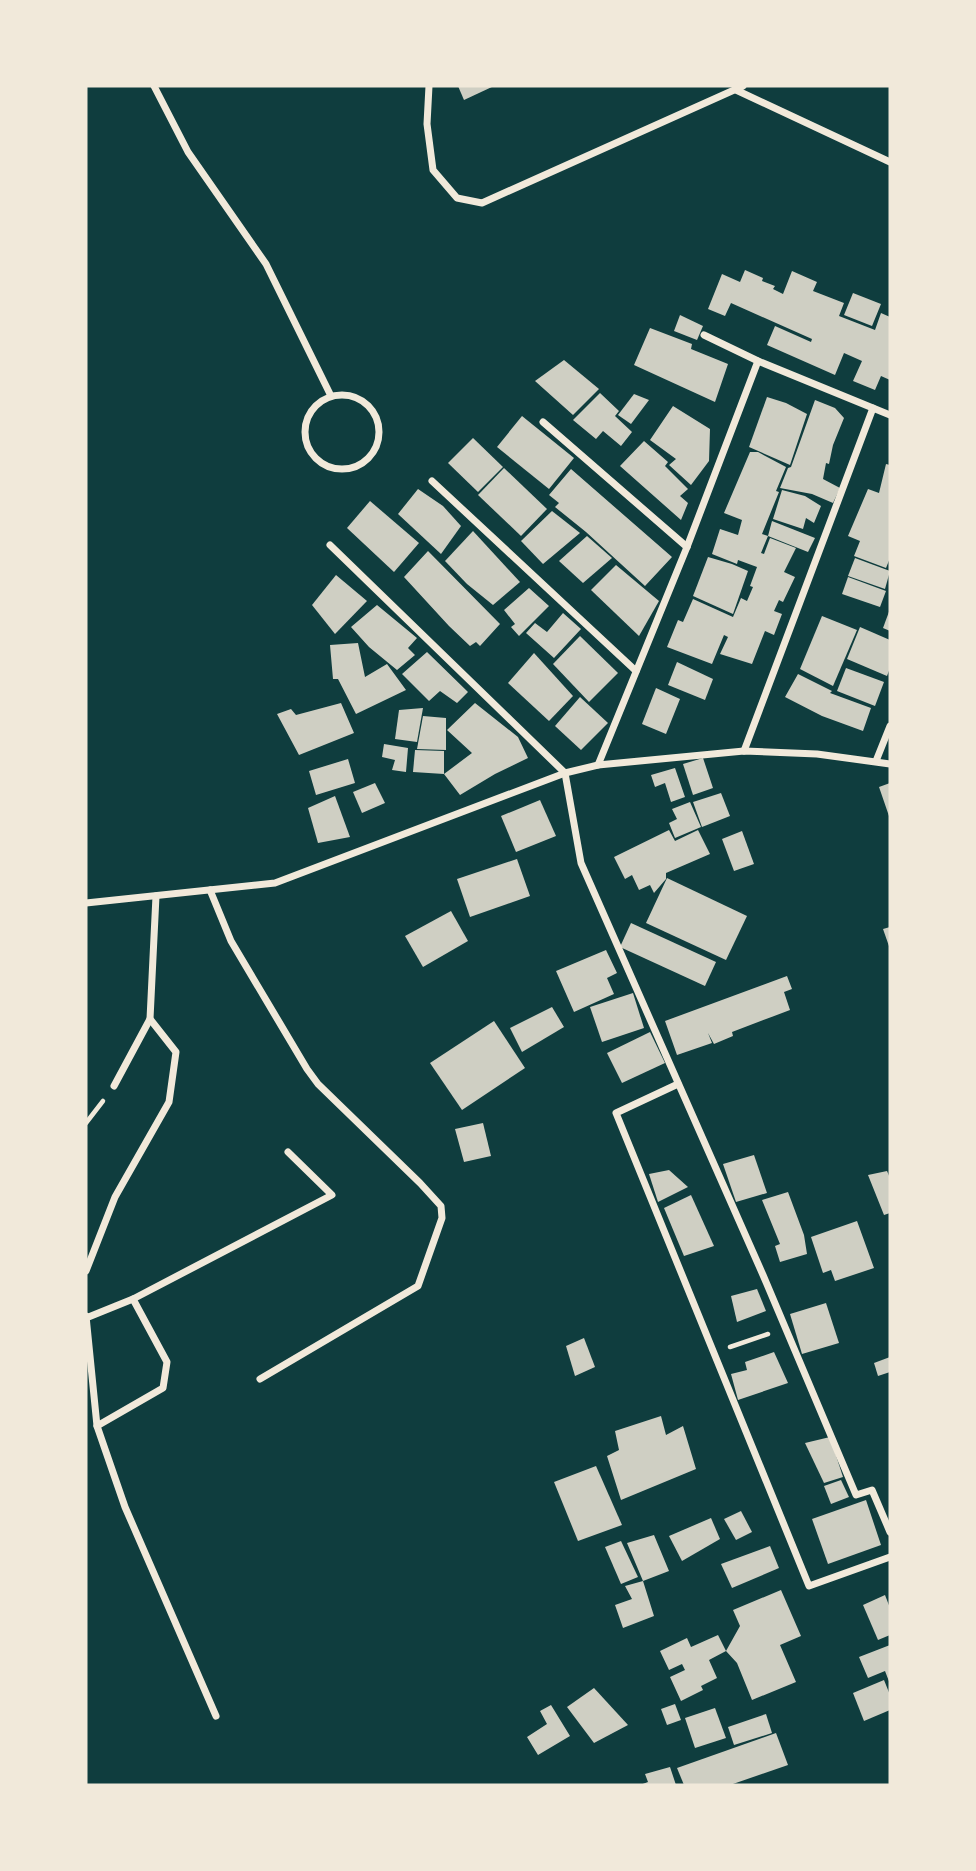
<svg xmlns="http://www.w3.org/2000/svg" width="976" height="1871" viewBox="0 0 976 1871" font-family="'Titillium Web',sans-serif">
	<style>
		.building { fill: #cfcfc3 }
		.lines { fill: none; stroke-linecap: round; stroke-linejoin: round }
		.path { stroke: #f1e9da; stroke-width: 4.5 }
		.minor { stroke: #f1e9da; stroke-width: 7 }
	</style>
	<rect width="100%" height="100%" fill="#0f3d3e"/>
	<g class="building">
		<path d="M458 86H494L464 100Z"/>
		<path d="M745 270 763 278 762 281 775 286 773 289 783 294 792 271 817 282 813 291 844 303 839 316 875 330 881 313 890 317V380L881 376 875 390 853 381 862 361 844 353 835 375 767 345 775 326 811 342 812 339 731 303 725 316 708 309 722 274 740 282Z"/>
		<path d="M853 293 881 304 872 326 844 315Z"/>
		<path d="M680 315 703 326 697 340 674 331Z"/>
		<path d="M650 328 692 344 691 349 728 364 715 402 634 365Z"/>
		<path d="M564 360 599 389 573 415 535 381Z"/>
		<path d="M600 393 619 411 615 416 632 432 621 446 603 431 596 439 573 420Z"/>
		<path d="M634 394 649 400 631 424 618 415Z"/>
		<path d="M767 397 786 403 807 414 790 465 749 447Z"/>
		<path d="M815 400 835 408 844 418 833 445 829 464 826 463 823 479 840 488 833 503 812 494 780 488 788 468 791 467Z"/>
		<path d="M673 406 710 429 709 461 691 485 669 465 676 459 650 440Z"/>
		<path d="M522 416 574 458 549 489 497 447Z"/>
		<path d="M473 438 503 467 478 492 448 463Z"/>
		<path d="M644 441 668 462 665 466 688 489 680 496 688 503 681 520 620 466Z"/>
		<path d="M750 452H758L786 467 776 491 779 492 762 534 768 536 761 553 764 554 770 538 796 548 784 572 795 577 783 602 779 600 774 611 782 614 774 635 765 631 752 664 720 654 728 637 724 635 712 664 667 647 678 620 683 622 693 599 733 617 741 598 747 601 753 587 750 586 757 567 738 560 737 564 712 554 720 529 738 535 742 520 724 513Z"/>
		<path d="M886 464 890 465V558L886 568 854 556 860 541 848 536 868 489 879 493Z"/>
		<path d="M504 468 547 509 521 536 478 495Z"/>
		<path d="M571 469 672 557 645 586 586 532 555 507 559 503 549 495Z"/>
		<path d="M418 489 443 506 461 526 441 554 398 514Z"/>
		<path d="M782 490 805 496 821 506 814 523 806 518 803 529 773 519Z"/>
		<path d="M370 501 419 543 394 572 347 528Z"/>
		<path d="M552 511 580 533 543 564 521 541Z"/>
		<path d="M772 521 815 538 808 552 768 536Z"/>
		<path d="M473 531 520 582 493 605 467 584 445 561Z"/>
		<path d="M587 536 612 558 583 583 559 561Z"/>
		<path d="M428 551 500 624 480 646 476 642 470 646 449 626 404 577Z"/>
		<path d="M708 557 732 564 748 571 733 614 693 596Z"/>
		<path d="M855 558 890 571 885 589 848 576Z"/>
		<path d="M616 565 659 601 639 636 591 590Z"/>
		<path d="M336 575 367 601 335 634 312 605Z"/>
		<path d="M848 577 886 591 880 607 842 594Z"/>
		<path d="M529 588 549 606 519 636 511 627 515 624 504 610Z"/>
		<path d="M377 605 417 638 408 648 415 655 397 670 369 647 351 627Z"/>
		<path d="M890 609V631L883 628Z"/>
		<path d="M563 613 581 629 554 658 526 633 535 623 547 632Z"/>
		<path d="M822 616 857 630 833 686 800 669Z"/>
		<path d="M860 627 890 640V668L887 676 847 659Z"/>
		<path d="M580 636 618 673 589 702 553 664Z"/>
		<path d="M358 643 365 677 387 664 406 690 356 714 338 679H333L330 645Z"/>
		<path d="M427 652 468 692 457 703 440 691 429 701 402 674Z"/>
		<path d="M534 653 573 696 549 721 508 683Z"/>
		<path d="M677 662 713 679 705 700 668 685Z"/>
		<path d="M846 668 884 682 875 706 837 691Z"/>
		<path d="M798 674 832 691 830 693 871 708 863 731 822 716 785 697Z"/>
		<path d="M656 688 680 699 666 734 642 724Z"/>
		<path d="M580 697 608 723 581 750 555 726Z"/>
		<path d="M341 703 354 733 299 755 277 714 291 709 296 715Z"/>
		<path d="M475 703 518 737 528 758 495 774 460 795 444 774 472 753 447 730Z"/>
		<path d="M423 708 417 742 395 739 399 710Z"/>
		<path d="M423 716 446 718V750L417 749Z"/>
		<path d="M384 744 408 748 406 772 392 770 395 760 382 757Z"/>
		<path d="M415 750 444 751V774L413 772Z"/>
		<path d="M703 758 713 788 693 795 683 764Z"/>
		<path d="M348 759 355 783 316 795 309 771Z"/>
		<path d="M675 768 685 797 671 802 665 783 655 787 651 775Z"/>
		<path d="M375 783 385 803 362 813 353 792Z"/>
		<path d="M890 783V819L879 787Z"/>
		<path d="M721 793 730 816 702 827 693 802Z"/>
		<path d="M335 796 350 837 318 843 308 808Z"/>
		<path d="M540 800 556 836 516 852 501 816Z"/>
		<path d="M690 802 701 827 675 838 669 823 677 819 672 809Z"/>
		<path d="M669 830 675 841 698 830 710 854 666 873V879L654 893 650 885 639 890 632 875 625 879 614 857Z"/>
		<path d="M742 831 754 864 734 871 722 839Z"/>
		<path d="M517 859 530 896 470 917 457 879Z"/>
		<path d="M667 878 747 916 726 960 646 923Z"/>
		<path d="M451 911 468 941 423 967 405 936Z"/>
		<path d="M631 923 716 962 705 986 620 947Z"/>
		<path d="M890 927V949L883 929Z"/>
		<path d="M606 950 617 973 607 978 614 994 574 1012 556 971Z"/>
		<path d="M787 976 792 989 784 992 790 1010 732 1032 733 1036 714 1044 708 1033 712 1043 677 1055 665 1021Z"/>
		<path d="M633 993 644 1028 602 1042 590 1007Z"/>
		<path d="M552 1007 564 1027 522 1052 510 1028Z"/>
		<path d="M494 1021 525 1068 462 1110 430 1063Z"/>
		<path d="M650 1032 665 1063 622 1083 607 1053Z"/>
		<path d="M483 1123 491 1156 464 1162 455 1129Z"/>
		<path d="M754 1155 767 1193 736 1202 723 1164Z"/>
		<path d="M669 1170 688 1187 658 1202 649 1174Z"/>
		<path d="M887 1171 890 1178V1213L884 1215 868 1175Z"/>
		<path d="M788 1192 804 1235 807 1254 780 1262 775 1246 780 1244 762 1200Z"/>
		<path d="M691 1195 714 1246 684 1256 664 1208Z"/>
		<path d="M857 1221 874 1268 835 1281 831 1270 823 1273 811 1237Z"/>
		<path d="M757 1289 766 1311 737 1322 731 1296Z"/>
		<path d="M826 1303 839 1343 802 1354 790 1314Z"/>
		<path d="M584 1338 595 1367 575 1376 566 1346Z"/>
		<path d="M774 1352 788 1383 738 1400 731 1374 747 1370 745 1362Z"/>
		<path d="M890 1357V1372L878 1376 874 1363Z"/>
		<path d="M661 1416 666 1435 683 1426 696 1469 621 1500 607 1456 619 1450 615 1431Z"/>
		<path d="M830 1437 843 1477 824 1483 805 1443Z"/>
		<path d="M596 1466 622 1525 578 1541 554 1482Z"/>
		<path d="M841 1480 849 1497 831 1504 824 1486Z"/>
		<path d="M866 1500 881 1545 828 1564 812 1519Z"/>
		<path d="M741 1511 752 1532 736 1540 724 1519Z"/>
		<path d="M711 1518 720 1539 682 1561 669 1536Z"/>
		<path d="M654 1535 669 1571 643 1581 654 1616 623 1628 615 1605 632 1599 625 1586 643 1581 627 1543Z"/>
		<path d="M621 1541 638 1577 621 1584 605 1547Z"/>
		<path d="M770 1546 779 1568 732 1588 721 1564Z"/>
		<path d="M781 1590 801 1636 780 1645 796 1682 752 1700 737 1663 726 1651 740 1626 733 1610Z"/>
		<path d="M885 1595 890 1608V1635L878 1640 863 1605Z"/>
		<path d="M718 1635 726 1651 709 1660 717 1678 701 1686 703 1690 681 1701 670 1677 685 1670 682 1664 669 1670 660 1651 687 1638 691 1647Z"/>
		<path d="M890 1645V1684L885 1671 868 1678 859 1657Z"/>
		<path d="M884 1680 890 1695V1710L864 1721 853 1693Z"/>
		<path d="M594 1688 628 1725 594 1743 567 1707Z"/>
		<path d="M675 1704 681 1720 667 1725 661 1709Z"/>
		<path d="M551 1705 570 1736 538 1755 527 1737 547 1724 540 1711Z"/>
		<path d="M715 1708 726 1738 695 1748 685 1718Z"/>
		<path d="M766 1714 772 1733 734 1745 728 1727Z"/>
		<path d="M776 1733 788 1765 730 1785H684L677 1768Z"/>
		<path d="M670 1767 676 1785H640L648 1782 645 1774Z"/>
	</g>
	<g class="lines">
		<g class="path">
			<path d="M86 1123 103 1101"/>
			<path d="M730 1347 768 1334"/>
		</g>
		<g class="minor">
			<path d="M154 86 188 152 266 264 331 396"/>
			<path d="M429 86 427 124 433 170 457 198 482 203 743 86"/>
			<path d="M736 90 890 162"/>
			<path d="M704 335 758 361 890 415"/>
			<circle cx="342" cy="432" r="37"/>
			<path d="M543 422 687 547"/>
			<path d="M432 481 636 671"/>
			<path d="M330 545 565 773 581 863 763 1275 856 1495 872 1490 890 1532"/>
			<path d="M744 751 873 408"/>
			<path d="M876 761 890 726"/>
			<path d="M598 765 687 547 758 361"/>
			<path d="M210 890 231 941 307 1069 318 1084 420 1183 441 1206 442 1218 418 1286 260 1379"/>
			<path d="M86 903 275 883 565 773 598 765 744 751 817 754 890 764"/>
			<path d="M678 1084 616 1113 809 1586 890 1557"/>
			<path d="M114 1086 150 1019"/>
			<path d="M86 1271 115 1197 169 1102 176 1052 150 1019 156 896"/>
			<path d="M86 1316 97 1426 125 1507 216 1716"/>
			<path d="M86 1318 133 1299 332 1195 288 1152"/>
			<path d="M97 1426 163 1388 167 1362 133 1299"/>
		</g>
	</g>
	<rect width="976" height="1871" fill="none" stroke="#f1e9da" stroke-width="175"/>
</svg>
